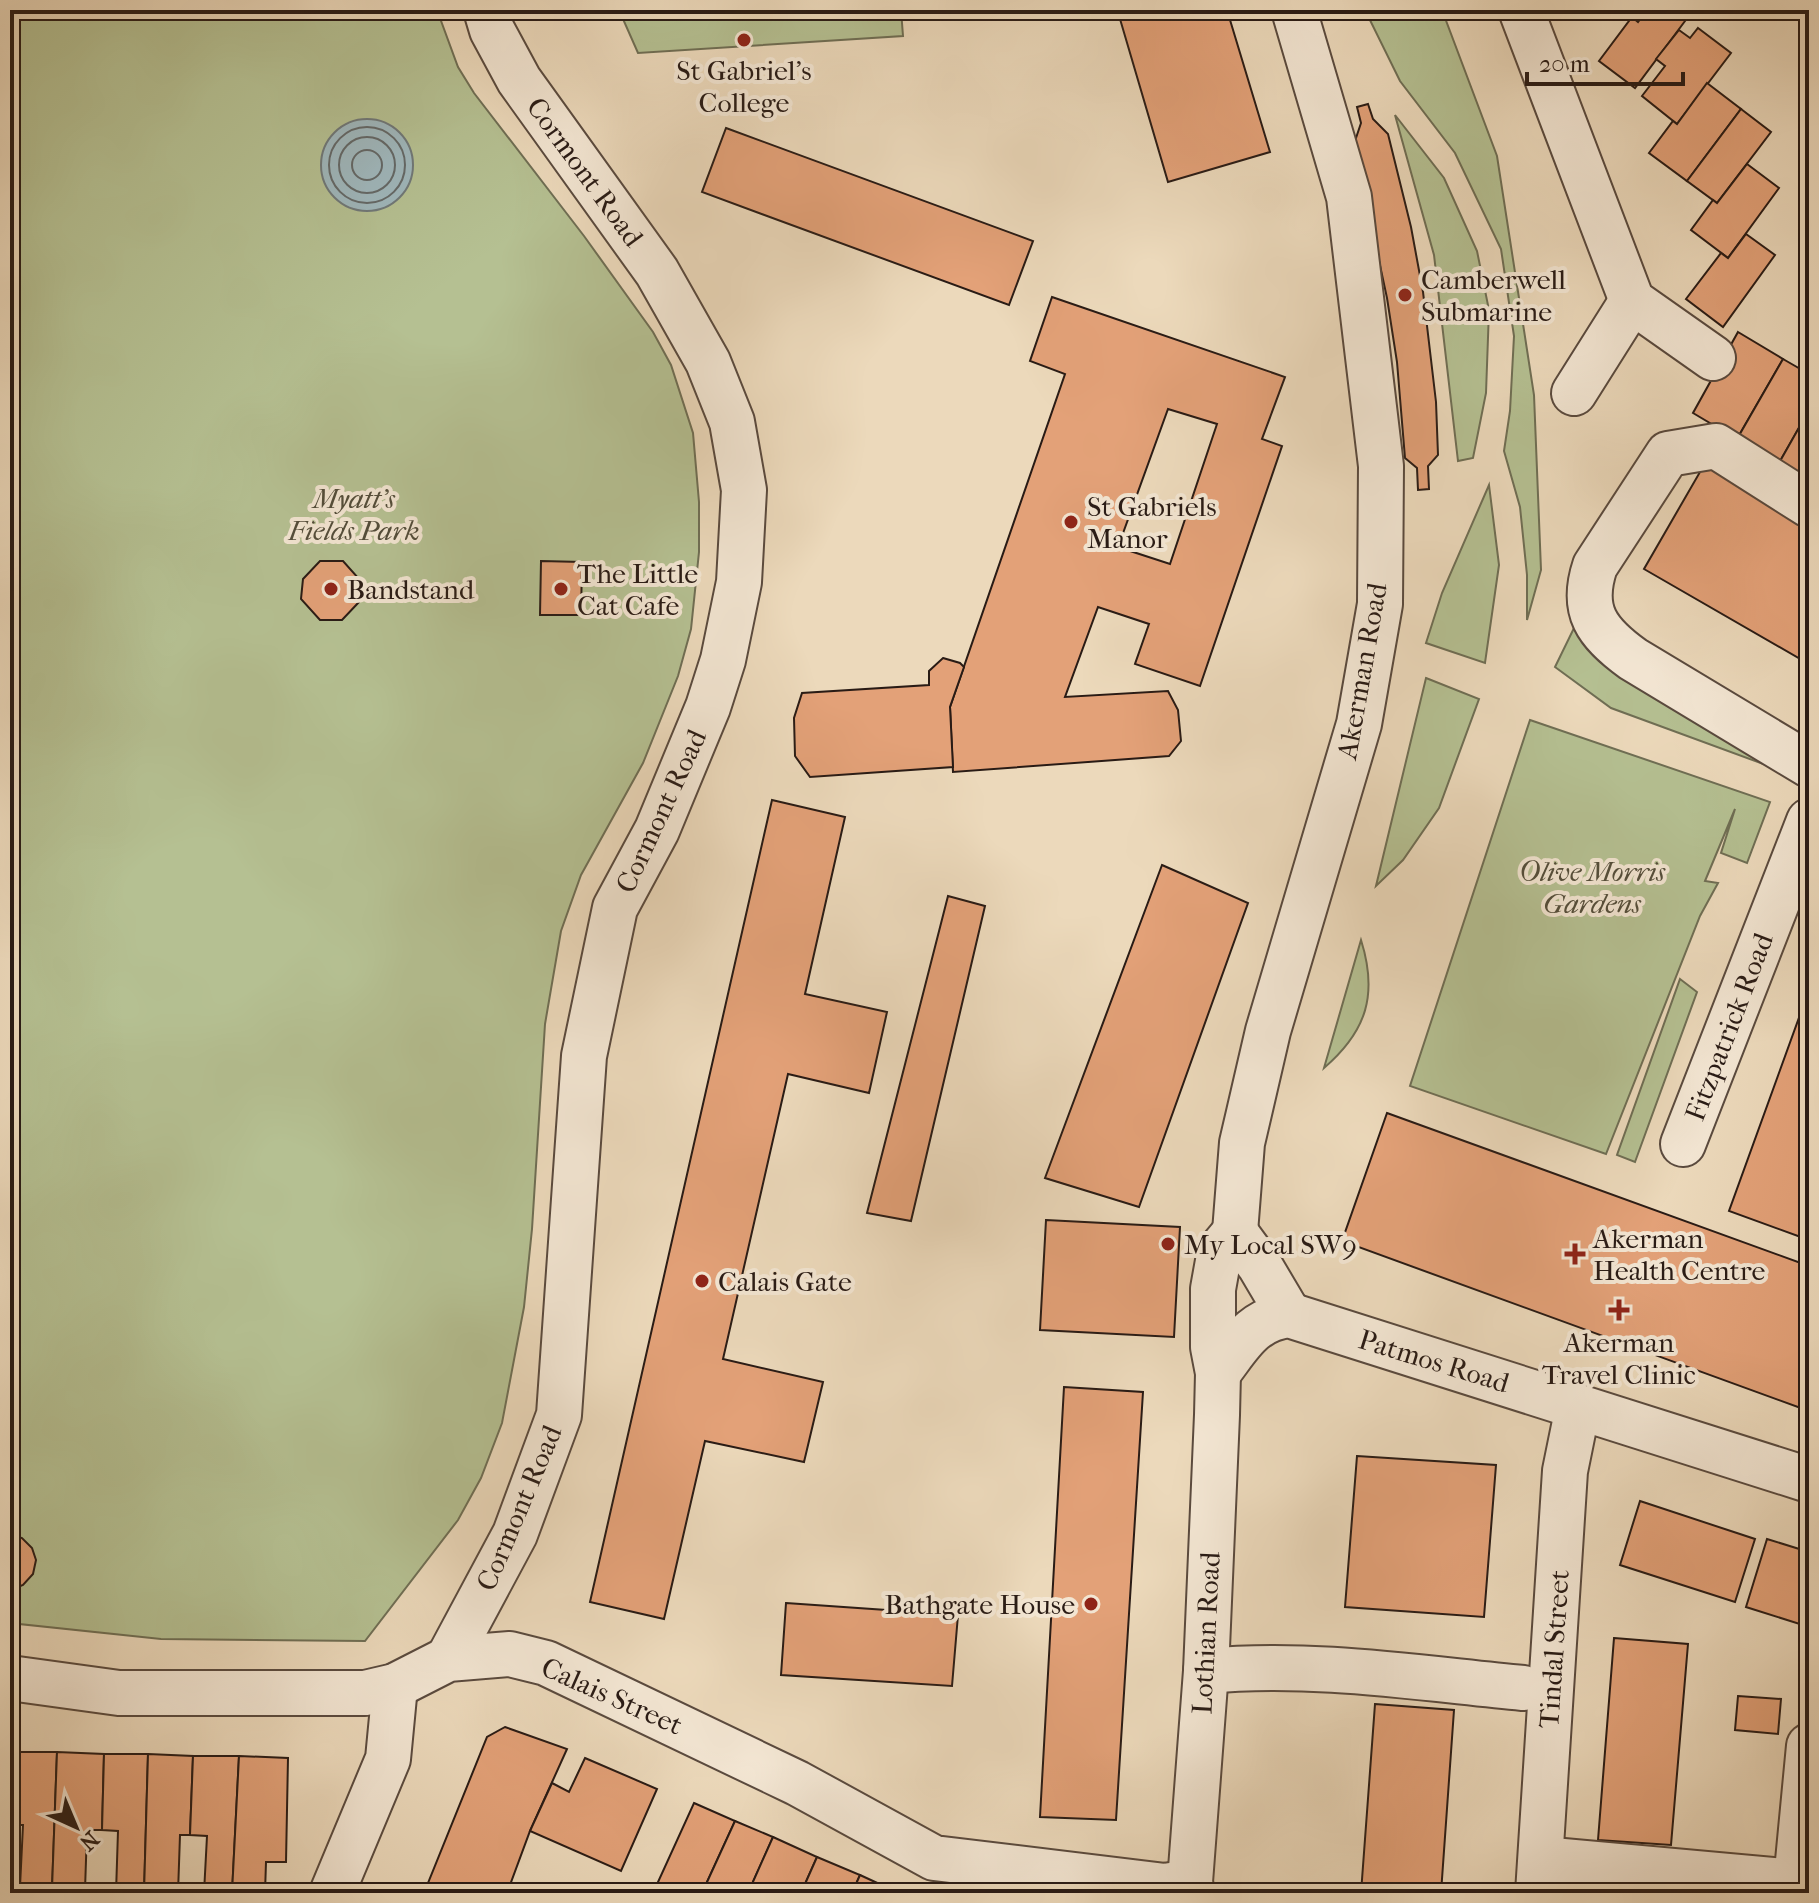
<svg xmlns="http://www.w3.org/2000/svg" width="1819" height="1903" viewBox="0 0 1819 1903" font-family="'IM FELL French Canon',serif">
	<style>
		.green { fill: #b5c092; stroke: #6f6e54; stroke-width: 2 }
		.water { fill: #9fb7bc; stroke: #707979; stroke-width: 2 }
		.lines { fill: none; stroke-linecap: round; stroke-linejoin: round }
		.shore { stroke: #646968; stroke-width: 2 }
		.building { fill: #e3a178; stroke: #291b15; stroke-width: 2; fill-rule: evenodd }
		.minor-casing { stroke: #5a4a3e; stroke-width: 48 }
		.minor { stroke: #f3e6d3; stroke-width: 44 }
		.poi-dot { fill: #8f2418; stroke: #f3e6d3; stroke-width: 3 }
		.labels { text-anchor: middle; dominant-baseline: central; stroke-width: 8; stroke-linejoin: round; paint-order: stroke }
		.poi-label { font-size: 28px; fill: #291b15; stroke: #f3e6d3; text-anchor: start }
		.street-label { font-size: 28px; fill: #291b15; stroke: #f3e6d3 }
		.park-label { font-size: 28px; font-style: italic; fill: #534d3a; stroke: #f3e6d3 }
	</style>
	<rect width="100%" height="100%" fill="#ecd9bb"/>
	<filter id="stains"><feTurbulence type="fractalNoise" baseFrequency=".0025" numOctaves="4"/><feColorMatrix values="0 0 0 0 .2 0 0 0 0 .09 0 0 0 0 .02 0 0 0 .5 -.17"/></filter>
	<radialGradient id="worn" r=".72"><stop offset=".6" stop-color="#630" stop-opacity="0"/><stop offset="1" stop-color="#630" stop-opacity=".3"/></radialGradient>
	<g class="green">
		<path d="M10 10H437L458 67 474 93 584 236 653 332 671 365 693 433 699 502V552L691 629 678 676 643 763 581 875 561 931 545 1024 532 1229 524 1307 502 1423 481 1478 458 1520 365 1641 161 1639 10 1623Z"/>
		<path d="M619 10H901L903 36 638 53Z"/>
		<path d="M1365 10H1442L1497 156 1534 395 1541 570 1527 620V575L1520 507 1504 451 1510 411 1514 336 1501 249 1455 153 1400 81Z"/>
		<path d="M1395 115 1444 178 1477 251 1489 310 1486 393 1473 458 1458 461 1434 255Z"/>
		<path d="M1489 485 1499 565 1485 663 1426 643 1442 593Z"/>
		<path d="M1575 626 1777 769 1611 708 1555 667Z"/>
		<path d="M1426 678 1479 699 1439 808 1403 860 1376 886Z"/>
		<path d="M1530 720 1770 802 1747 863 1721 853 1735 809 1705 881 1718 883 1700 916 1606 1154 1410 1086Z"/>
		<path d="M1361 940C1378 994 1367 1031 1324 1068Z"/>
		<path d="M1680 979 1697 992 1635 1162 1617 1155Z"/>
	</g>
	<circle class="water" cx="367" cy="165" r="46"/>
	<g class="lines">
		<g class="shore">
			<circle cx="367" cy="165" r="38"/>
			<circle cx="367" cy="165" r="28"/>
			<circle cx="367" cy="165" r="15"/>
		</g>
	</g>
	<g class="building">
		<path d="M1141 10H1227L1270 152 1168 182 1120 19 1142 12Z"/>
		<path d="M1647 10H1679L1688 17 1635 88 1599 61 1632 17 1638 22Z"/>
		<path d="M1698 28 1731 53 1677 124 1642 96 1665 66 1656 59 1679 30 1690 38Z"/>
		<path d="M1707 83 1741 109 1687 181 1649 153 1673 121 1677 124Z"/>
		<path d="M1368 104 1373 119 1388 134 1411 227 1423 292 1436 402 1438 455 1428 466 1429 489 1418 490 1417 468 1405 458 1397 362 1387 298 1354 144 1361 123 1357 107Z"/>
		<path d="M1741 109 1771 132 1717 203 1687 181Z"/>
		<path d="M726 128 1033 241 1009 305 702 192Z"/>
		<path d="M1747 164 1779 188 1728 258 1691 230 1713 200 1717 203Z"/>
		<path d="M1746 234 1775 255 1723 327 1686 299 1721 253 1728 258Z"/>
		<path d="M1052 297 1285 377 1262 439 1282 446 1200 686 1135 664 1149 624 1098 607 1065 697 1168 691 1178 710 1181 741 1169 756 953 772 950 707 1065 374 1030 361ZM1168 409 1217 424 1170 564 1118 547Z"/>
		<path d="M1738 332 1783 359 1737 439 1693 413Z"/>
		<path d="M1783 359 1809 374V410L1779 463 1737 439Z"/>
		<path d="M1809 410V479L1779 463Z"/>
		<path d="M1704 465 1809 526V664L1644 569Z"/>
		<path d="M320 561H343L360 580 359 602 342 620H320L301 599 303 579Z"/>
		<path d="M541 561 582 562 581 615H540Z"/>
		<path d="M943 658 960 663 964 667 950 707 953 767 810 777 795 756 794 718 802 693 929 685V671Z"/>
		<path d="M772 800 845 817 805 994 887 1012 869 1093 788 1074 723 1359 823 1382 804 1462 705 1441 664 1619 590 1602Z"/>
		<path d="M1162 865 1248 903 1139 1207 1045 1178Z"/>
		<path d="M948 896 985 906 911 1221 867 1213Z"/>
		<path d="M1809 990V1240L1729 1211Z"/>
		<path d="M1387 1113 1809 1266V1411L1342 1241Z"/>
		<path d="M1046 1220 1180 1227 1174 1337 1040 1330Z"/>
		<path d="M1064 1387 1143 1392 1116 1820 1040 1817Z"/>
		<path d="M1357 1456 1496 1465 1484 1617 1345 1607Z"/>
		<path d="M1640 1501 1755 1539 1735 1602 1620 1565Z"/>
		<path d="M10 1534 22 1538 32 1548 36 1560 33 1574 23 1585 11 1590Z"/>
		<path d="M1767 1539 1809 1552V1627L1746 1607Z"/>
		<path d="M786 1603 958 1615 952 1686 781 1675Z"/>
		<path d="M1614 1638 1688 1644 1671 1845 1598 1840Z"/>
		<path d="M1738 1696 1781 1699 1778 1734 1735 1730Z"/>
		<path d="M1375 1704 1454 1710 1441 1893H1361Z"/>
		<path d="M505 1727 567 1749 530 1831 507 1893H424L487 1737Z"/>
		<path d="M10 1752H17L13 1825H10Z"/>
		<path d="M17 1752H57L52 1889 20 1887 23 1825H13Z"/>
		<path d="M57 1752 104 1754 102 1830H87L85 1890 52 1889Z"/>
		<path d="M104 1754H148L144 1893H116L118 1831 102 1830Z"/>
		<path d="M148 1754 193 1756 190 1835H180L178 1893H144Z"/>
		<path d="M193 1756H239L232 1893H204L207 1836 190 1835Z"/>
		<path d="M239 1756 288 1758 286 1862H266L265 1893H232Z"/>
		<path d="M585 1758 657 1789 621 1871 530 1831 552 1783 569 1792Z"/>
		<path d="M694 1803 735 1821 702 1893H653Z"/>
		<path d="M735 1821 773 1837 748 1893H702Z"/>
		<path d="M773 1837 817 1857 801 1893H748Z"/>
		<path d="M817 1857 860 1875 852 1893H801Z"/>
		<path d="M860 1875 899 1893H852Z"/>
	</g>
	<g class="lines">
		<defs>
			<g id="minor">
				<path d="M1521 10 1632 301 1713 358"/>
				<path d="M1574 393 1632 301"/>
				<path d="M1809 505 1716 446 1668 454 1595 566C1580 611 1597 633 1633 659L1809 765"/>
				<path d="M1683 1144 1809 821"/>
				<path d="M1235 1232 1242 1143 1249 1113 1268 1031 1359 724 1380 604 1381 466 1349 197 1294 10"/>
				<path d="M1235 1232 1260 1266 1289 1315"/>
				<path d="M1218 1373C1240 1345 1251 1320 1289 1315L1809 1480"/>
				<path d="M448 1659 515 1534 559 1415 584 1056 615 908 657 830 708 707 723 660 739 582 744 490 732 422 708 362 657 272 519 80 492 30 486 10"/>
				<path d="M1206 1671C1311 1661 1418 1678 1523 1688"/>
				<path d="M10 1678 119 1693H365L395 1686 448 1659 510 1654 546 1663 797 1783 934 1858 1165 1886 1190 1882"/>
				<path d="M1541 1859 1796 1882 1809 1746"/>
				<path d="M332 1893 388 1759 395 1686"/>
				<path d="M1192 1893 1190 1882 1206 1671 1217 1415 1218 1373 1213 1347V1289L1220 1250 1235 1232"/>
				<path d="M1538 1893 1565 1471 1578 1407"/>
			</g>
		</defs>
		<use href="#minor" class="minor-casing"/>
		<use href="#minor" class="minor"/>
	</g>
	<g class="poi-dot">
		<circle cx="744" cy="40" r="8"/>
		<circle cx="1405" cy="295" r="8"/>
		<circle cx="1071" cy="522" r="8"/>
		<circle cx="331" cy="589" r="8"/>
		<circle cx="561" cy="589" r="8"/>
		<circle cx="1168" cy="1244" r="8"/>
		<path d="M1571 1242h8v8h8v8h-8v8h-8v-8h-8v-8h8z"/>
		<circle cx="702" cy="1281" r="8"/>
		<path d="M1615 1298h8v8h8v8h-8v8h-8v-8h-8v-8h8z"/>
		<circle cx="1091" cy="1604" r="8"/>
	</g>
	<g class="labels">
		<g class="poi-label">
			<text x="744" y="70" text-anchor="middle">St Gabriel's<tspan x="744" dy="32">College</tspan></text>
			<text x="1421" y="279">Camberwell<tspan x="1421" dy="32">Submarine</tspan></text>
			<text x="1087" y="506">St Gabriels<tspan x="1087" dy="32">Manor</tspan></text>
			<text x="577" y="573">The Little<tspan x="577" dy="32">Cat Cafe</tspan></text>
			<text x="347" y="589">Bandstand</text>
			<text x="1593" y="1238">Akerman<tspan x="1593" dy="32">Health Centre</tspan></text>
			<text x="1184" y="1244">My Local SW9</text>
			<text x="718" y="1281">Calais Gate</text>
			<text x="1619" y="1342" text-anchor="middle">Akerman<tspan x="1619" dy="32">Travel Clinic</tspan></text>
			<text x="1075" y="1604" text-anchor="end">Bathgate House</text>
		</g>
		<g class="street-label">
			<text transform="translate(585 172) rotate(54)">Cormont Road</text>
			<text transform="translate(1362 671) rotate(-80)">Akerman Road</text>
			<text transform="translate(661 811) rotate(-65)">Cormont Road</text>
			<text transform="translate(1729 1027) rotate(-69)">Fitzpatrick Road</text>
			<text transform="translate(1434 1361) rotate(17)">Patmos Road</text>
			<text transform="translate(519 1508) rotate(-67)">Cormont Road</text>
			<text transform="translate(1206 1633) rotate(-87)">Lothian Road</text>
			<text transform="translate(1554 1649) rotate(-86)">Tindal Street</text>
			<text transform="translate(612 1696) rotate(24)">Calais Street</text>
		</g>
		<g class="park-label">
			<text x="354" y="498">Myatt's<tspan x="354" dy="32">Fields Park</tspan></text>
			<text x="1592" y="871">Olive Morris<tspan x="1592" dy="32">Gardens</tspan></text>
		</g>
	</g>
	<rect width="1819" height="1903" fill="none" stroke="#ecd9bb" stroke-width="40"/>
	<rect x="12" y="12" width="1795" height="1879" fill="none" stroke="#291b15" stroke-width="4"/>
	<rect x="20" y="20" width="1779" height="1863" fill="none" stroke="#291b15" stroke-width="2"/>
	<g transform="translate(76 1827) rotate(136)" stroke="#f3e6d3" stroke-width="6" paint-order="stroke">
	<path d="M0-6L14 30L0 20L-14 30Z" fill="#291b15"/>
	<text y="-12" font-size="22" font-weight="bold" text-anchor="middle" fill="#291b15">N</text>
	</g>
	<path d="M1527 72v12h156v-12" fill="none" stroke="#291b15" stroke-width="4"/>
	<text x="1539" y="72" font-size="24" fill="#291b15" stroke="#f3e6d3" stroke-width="6" paint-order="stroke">20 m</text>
	<rect width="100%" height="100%" filter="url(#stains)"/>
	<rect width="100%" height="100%" fill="url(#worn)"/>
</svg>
